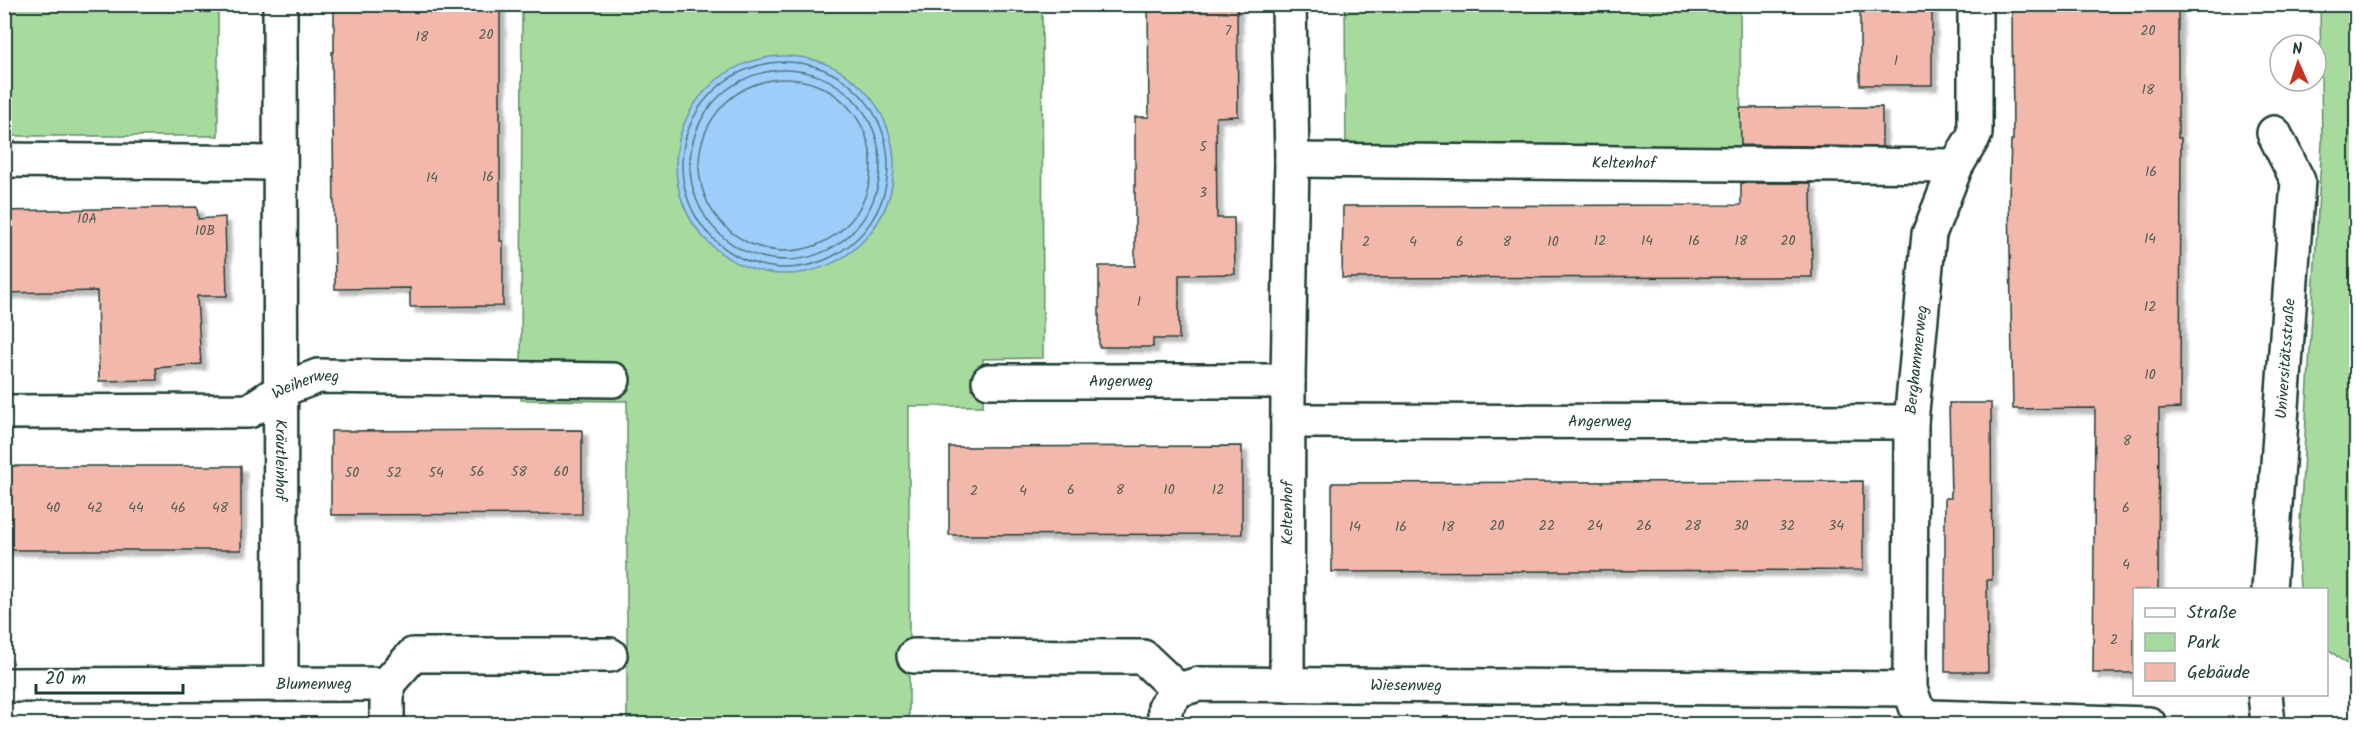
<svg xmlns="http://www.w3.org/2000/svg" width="2361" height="729" viewBox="0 0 2361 729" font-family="Kalam,sans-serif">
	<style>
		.green { fill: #a7db9e; stroke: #638c69; stroke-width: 1.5 }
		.water { fill: #9dcdf9; stroke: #6b93aa; stroke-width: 1.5 }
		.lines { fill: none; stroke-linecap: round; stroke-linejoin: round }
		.shore { stroke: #517783; stroke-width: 1.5 }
		.building { fill: #f2b8ac; stroke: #1f3d34; stroke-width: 1.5; filter: url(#shadow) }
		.street-casing { stroke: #1f3d34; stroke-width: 38 }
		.street { stroke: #fff; stroke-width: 33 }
		.labels { text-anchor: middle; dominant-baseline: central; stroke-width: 4.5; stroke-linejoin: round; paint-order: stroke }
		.number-label { font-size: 14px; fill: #545c52 }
		.street-label { font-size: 16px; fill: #1f3d34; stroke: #fff }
	</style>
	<defs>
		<filter id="shadow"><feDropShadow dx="5.5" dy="5.5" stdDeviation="1.5" flood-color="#0004"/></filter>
	</defs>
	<rect width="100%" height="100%" fill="#fff"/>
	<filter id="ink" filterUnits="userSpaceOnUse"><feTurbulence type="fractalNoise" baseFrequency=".0167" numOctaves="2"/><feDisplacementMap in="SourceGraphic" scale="12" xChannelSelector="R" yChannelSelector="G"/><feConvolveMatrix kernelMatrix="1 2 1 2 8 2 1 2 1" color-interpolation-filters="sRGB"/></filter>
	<g filter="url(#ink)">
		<g class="green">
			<path d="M5 4 218 5V136H5Z"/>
			<path d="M522 5H1042L1043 358 983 359V406H909V724H627V401L521 400Z"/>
			<path d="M1345 5H1740L1741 149 1346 151Z"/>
			<path d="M2320 5H2356V663H2345L2327 648 2326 590 2300 589 2298 556 2322 142Z"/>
		</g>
		<circle class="water" cx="785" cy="165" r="109"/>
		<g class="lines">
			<g class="shore">
				<circle cx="785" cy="165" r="103"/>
				<circle cx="785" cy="165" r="95"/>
				<circle cx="785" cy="165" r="86"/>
			</g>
		</g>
		<g class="building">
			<path d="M334 4H500V241H503V306L410 307V288L335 289 332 52H334Z"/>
			<path d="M1148 4H1237L1238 116 1216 117 1217 218H1234L1235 274 1179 275V339H1153V347H1099V266H1135V117H1149Z"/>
			<rect x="1860" y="4" width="72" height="81"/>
			<path d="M2012 4H2178V138H2181L2180 408 2159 409 2158 590H2134V673H2093L2095 408 2013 409 2009 199 2011 140H2013Z"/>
			<path d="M1882 107V147L1741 145 1740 108Z"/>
			<path d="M1741 183H1811L1812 277 1342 278 1343 206 1741 205Z"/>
			<path d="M197 207 198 219 225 217 227 296H197L201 364 156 368 157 380 99 381 97 291 4 293V211Z"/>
			<path d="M1949 403H1991L1992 580H1987L1988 672H1945V498H1951Z"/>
			<path d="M582 430V514L331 515V431Z"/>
			<path d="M1242 446V534L949 535V447Z"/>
			<rect x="4" y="466" width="237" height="84"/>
			<path d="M1863 481V570L1332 572V483Z"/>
		</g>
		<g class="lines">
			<defs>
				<g id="street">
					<path id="s1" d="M280 4 281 684"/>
					<path d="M1975 4V134L1956 166 1929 234 1911 422 1910 689 1917 709 1929 717 2149 724"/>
					<path d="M4 160 280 163"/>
					<path id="s2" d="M1292 160 1956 166"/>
					<path id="s3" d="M989 381H1288"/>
					<path id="s4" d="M4 412 249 411 281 390 318 376 613 380"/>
					<path id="s5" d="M1288 421 1911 422"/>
					<path id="s6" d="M2269 590 2298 181 2274 133"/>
					<path id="s7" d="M914 656 1143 657 1178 690 1199 684 1910 689"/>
					<path id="s8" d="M4 685 387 684 413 655H610"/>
					<path id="s9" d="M1287 685 1288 381 1292 160 1289 4"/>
					<path d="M2265 694 2268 724"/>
					<path d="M387 724V684"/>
					<path d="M1165 724V707L1178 690"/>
				</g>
			</defs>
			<use href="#street" class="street-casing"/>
			<use href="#street" class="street"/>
		</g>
	</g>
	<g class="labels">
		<g class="number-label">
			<text x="1228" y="31">7</text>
			<text x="2148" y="31">20</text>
			<text x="486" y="35">20</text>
			<text x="422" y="37">18</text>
			<text x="1896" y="61">1</text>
			<text x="2148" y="90">18</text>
			<text x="1203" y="147">5</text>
			<text x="2151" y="172">16</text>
			<text x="488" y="177">16</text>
			<text x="432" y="178">14</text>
			<text x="1203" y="193">3</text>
			<text x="87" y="219">10A</text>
			<text x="205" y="231">10B</text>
			<text x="2150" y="239">14</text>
			<text x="1600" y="241">12</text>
			<text x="1647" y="241">14</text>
			<text x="1694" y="241">16</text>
			<text x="1741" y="241">18</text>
			<text x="1788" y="241">20</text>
			<text x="1366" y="242">2</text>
			<text x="1413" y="242">4</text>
			<text x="1460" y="242">6</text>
			<text x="1507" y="242">8</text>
			<text x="1553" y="242">10</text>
			<text x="1139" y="302">1</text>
			<text x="2150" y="307">12</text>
			<text x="2150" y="375">10</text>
			<text x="2127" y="441">8</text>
			<text x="477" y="472">56</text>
			<text x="519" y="472">58</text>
			<text x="561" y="472">60</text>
			<text x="352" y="473">50</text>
			<text x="394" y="473">52</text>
			<text x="436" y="473">54</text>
			<text x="1071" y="490">6</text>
			<text x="1120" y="490">8</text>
			<text x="1169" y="490">10</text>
			<text x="1218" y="490">12</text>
			<text x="974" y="491">2</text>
			<text x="1023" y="491">4</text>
			<text x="53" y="508">40</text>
			<text x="95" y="508">42</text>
			<text x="136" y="508">44</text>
			<text x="178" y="508">46</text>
			<text x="220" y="508">48</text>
			<text x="2126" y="508">6</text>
			<text x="1497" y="526">20</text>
			<text x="1547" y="526">22</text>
			<text x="1595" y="526">24</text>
			<text x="1644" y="526">26</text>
			<text x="1693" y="526">28</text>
			<text x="1741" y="526">30</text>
			<text x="1787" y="526">32</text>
			<text x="1836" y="526">34</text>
			<text x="1355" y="527">14</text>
			<text x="1401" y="527">16</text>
			<text x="1448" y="527">18</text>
			<text x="2126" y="565">4</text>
			<text x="2114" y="640">2</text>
		</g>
		<g class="street-label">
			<text stroke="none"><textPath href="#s2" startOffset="332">Keltenhof</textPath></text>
			<text stroke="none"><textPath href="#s6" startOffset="232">Universitätsstraße</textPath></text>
			<text transform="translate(1917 360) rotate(-84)">Berghammerweg</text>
			<text stroke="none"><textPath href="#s3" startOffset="132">Angerweg</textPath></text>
			<text stroke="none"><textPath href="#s4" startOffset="309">Weiherweg</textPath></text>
			<text stroke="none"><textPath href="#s5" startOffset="312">Angerweg</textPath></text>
			<text stroke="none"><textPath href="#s1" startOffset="456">Kräutleinhof</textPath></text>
			<text stroke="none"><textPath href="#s9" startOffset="172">Keltenhof</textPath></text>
			<text stroke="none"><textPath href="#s8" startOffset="310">Blumenweg</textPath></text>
			<text stroke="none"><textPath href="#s7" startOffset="506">Wiesenweg</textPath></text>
		</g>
	</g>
	<rect width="2361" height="729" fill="none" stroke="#fff" stroke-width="24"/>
	<rect x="12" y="12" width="2337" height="705" fill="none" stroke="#1f3d34" stroke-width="2" filter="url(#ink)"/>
	<rect x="2133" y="588" width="195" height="108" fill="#ffffff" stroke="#a5b1ae" stroke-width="1.5"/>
	<rect x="2145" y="608" width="30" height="9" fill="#ffffff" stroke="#a5b1ae" stroke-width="1.5"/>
	<text x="2187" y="618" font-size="18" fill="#1f3d34">Straße</text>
	<rect x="2145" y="633" width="30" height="18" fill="#a7db9e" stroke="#a5b1ae" stroke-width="1.5"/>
	<text x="2187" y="648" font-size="18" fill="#1f3d34">Park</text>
	<rect x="2145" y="663" width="30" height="18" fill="#f2b8ac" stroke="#a5b1ae" stroke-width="1.5"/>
	<text x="2187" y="678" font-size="18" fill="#1f3d34">Gebäude</text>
	<g transform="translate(2298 63) rotate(357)"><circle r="28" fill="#ffffff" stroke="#a5b1ae" stroke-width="1.5"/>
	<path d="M0-4.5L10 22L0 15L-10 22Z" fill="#c8321e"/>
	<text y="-9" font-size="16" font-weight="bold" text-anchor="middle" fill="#1f3d34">N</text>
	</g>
	<path d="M36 684v9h147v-9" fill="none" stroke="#1f3d34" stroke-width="3"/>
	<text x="45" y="684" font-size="18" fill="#1f3d34" stroke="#ffffff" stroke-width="4.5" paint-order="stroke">20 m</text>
</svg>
